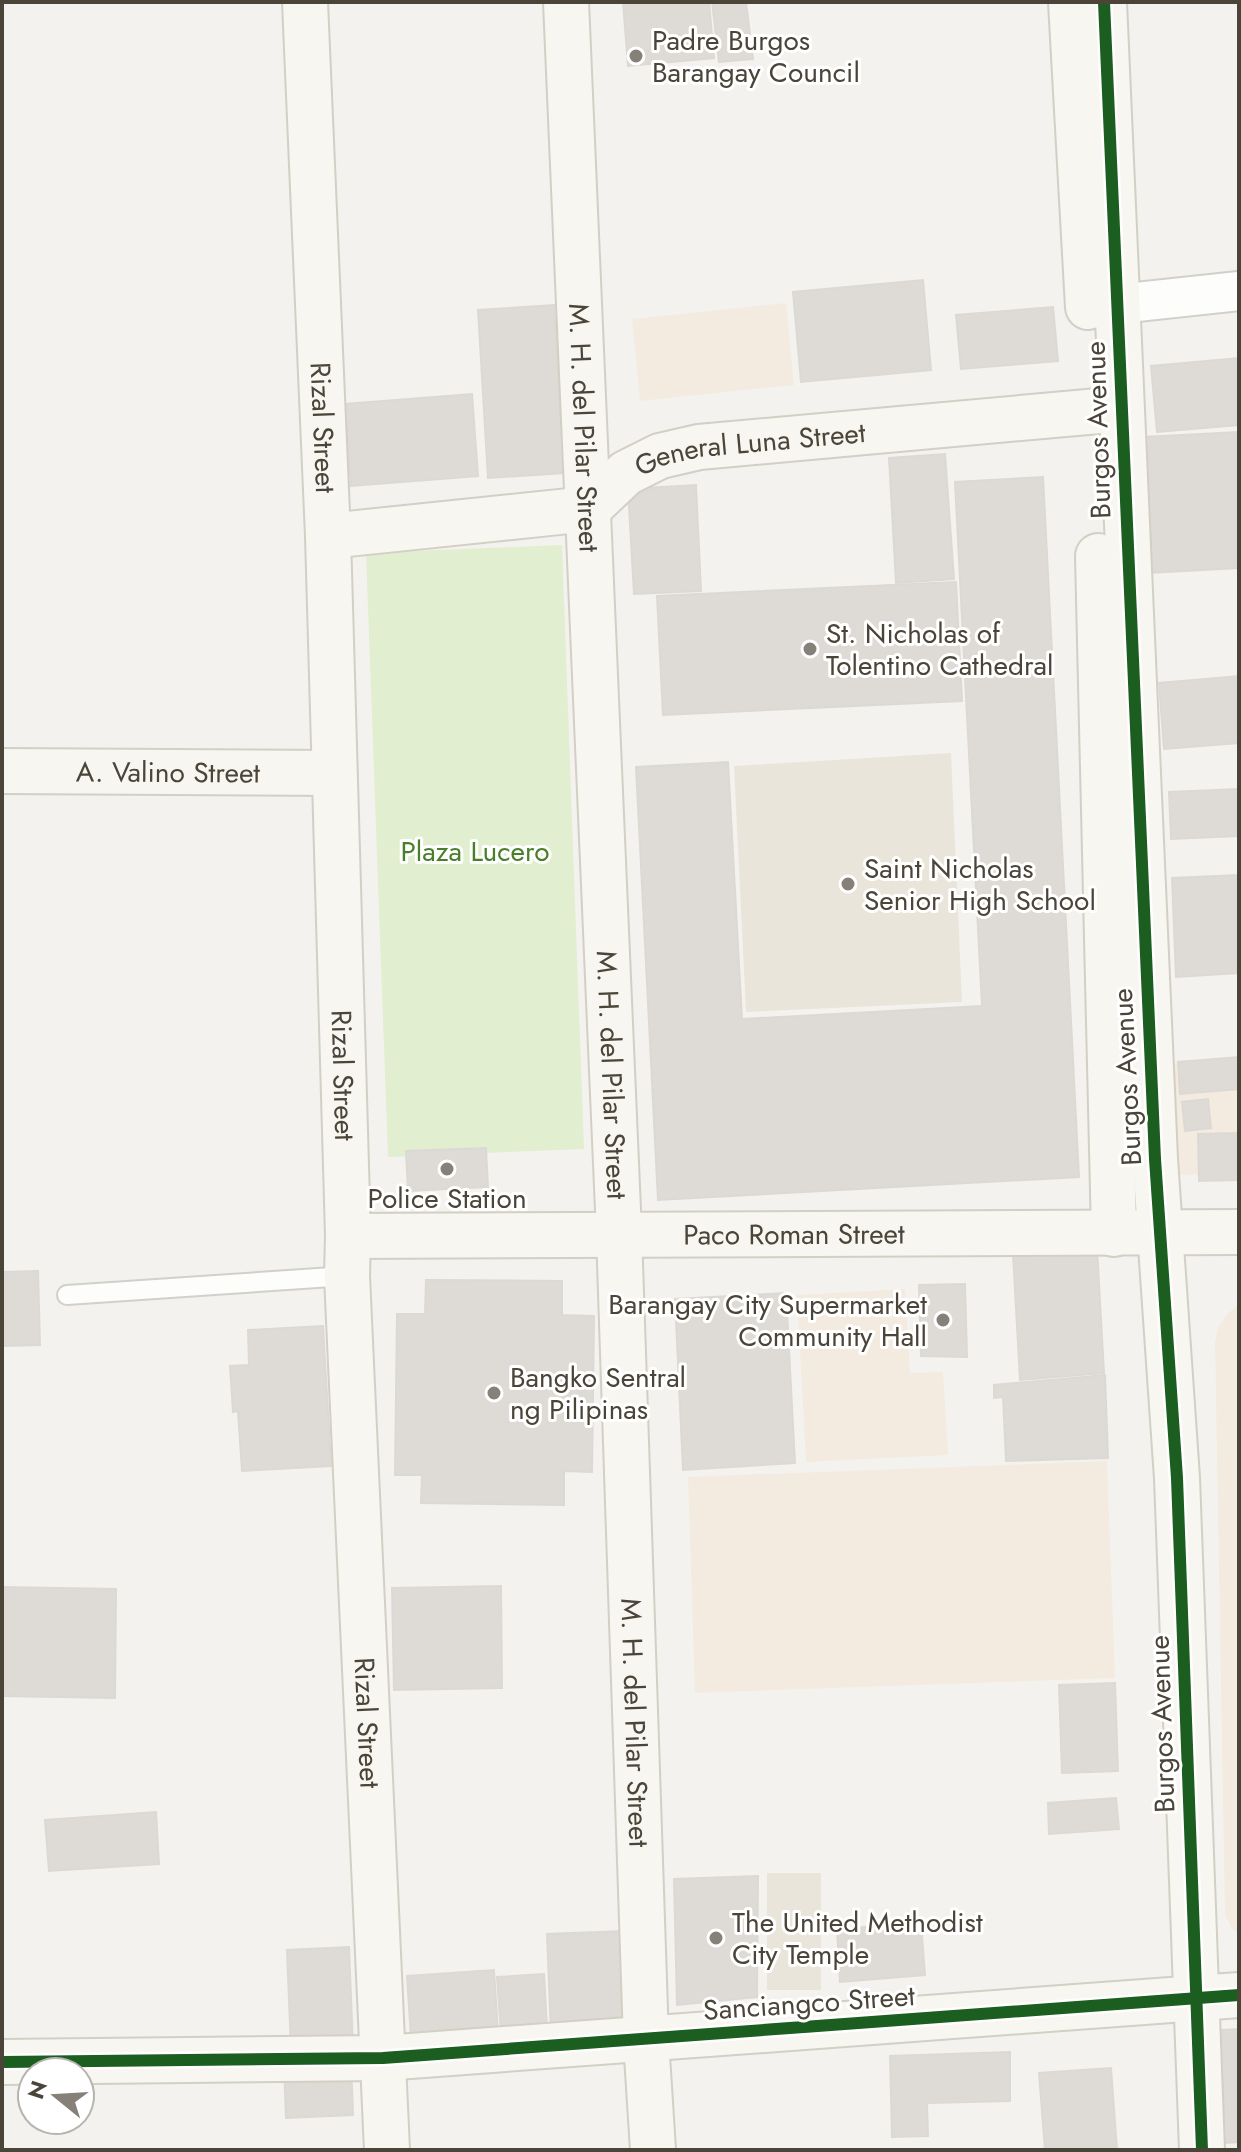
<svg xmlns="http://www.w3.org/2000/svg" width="1241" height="2152" viewBox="0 0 1241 2152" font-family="Jost,sans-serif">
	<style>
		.commercial { fill: #f3ebdf }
		.education { fill: #eae5da }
		.green { fill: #e1eecf }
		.building { fill: #dedbd6; stroke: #dcd9d4; stroke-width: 2 }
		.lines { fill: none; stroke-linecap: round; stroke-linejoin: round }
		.lane-casing { stroke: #d2d0cb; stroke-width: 22 }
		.street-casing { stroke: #d2d0cb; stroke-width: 42 }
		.secondary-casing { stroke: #d3cfc5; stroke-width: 48 }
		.lane { stroke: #fdfdfc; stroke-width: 18 }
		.street { stroke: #fdfdfc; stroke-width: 38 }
		.secondary { stroke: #f7f6f1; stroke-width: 44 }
		.cycleway-casing { stroke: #fff; stroke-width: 17 }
		.cycleway { stroke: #1b5e20; stroke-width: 12 }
		.poi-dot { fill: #868178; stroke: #fff; stroke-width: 3 }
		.labels { text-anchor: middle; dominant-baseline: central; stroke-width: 6; stroke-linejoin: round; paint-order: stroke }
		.poi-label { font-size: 28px; fill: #4b4439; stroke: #fff; text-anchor: start }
		.street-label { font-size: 28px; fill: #4b4439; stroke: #fff }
		.park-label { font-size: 28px; fill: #4a7f2a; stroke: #fff }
	</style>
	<rect width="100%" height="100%" fill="#f4f2ee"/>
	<g class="commercial">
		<path d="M786 303 794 385 640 401 632 319Z"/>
		<path d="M1239 1060V1173L1179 1175 1169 1064Z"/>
		<path d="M905 1289 910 1373 943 1372 948 1455 806 1462 797 1295Z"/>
		<path d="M1239 1305V1934L1231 1927 1225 1915 1215 1342 1218 1328 1227 1314Z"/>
		<path d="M1107 1461 1115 1678 695 1693 688 1477Z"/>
	</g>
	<g class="education">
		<path d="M951 753 962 1002 746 1012 734 766Z"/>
		<rect x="767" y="1873" width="54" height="117"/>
	</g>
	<path class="green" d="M562 545 584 1149 388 1157 366 553Z"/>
	<g class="building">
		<path d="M623 2H709L714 58 628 66Z"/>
		<path d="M712 2H746L753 59 719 62Z"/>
		<path d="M923 280 931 370 801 382 793 292Z"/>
		<path d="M554 305 564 473 488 478 478 310Z"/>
		<path d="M1053 307 1058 361 961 369 956 315Z"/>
		<path d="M1239 358V425L1157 432 1151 366Z"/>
		<path d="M472 394 478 476 351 486 345 404Z"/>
		<path d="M1239 432V568L1149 573 1143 437Z"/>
		<path d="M945 454 954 579 896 583 889 458Z"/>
		<path d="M1043 477 1079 1177 658 1200 636 767 728 762 742 1019 982 1006 955 482Z"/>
		<path d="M696 485 701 591 634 594 628 489Z"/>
		<path d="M956 582 962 701 663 715 657 596Z"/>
		<path d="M1239 676V743L1164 749 1159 683Z"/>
		<path d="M1239 789V836L1171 839 1169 792Z"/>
		<path d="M1239 875V973L1176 977 1172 878Z"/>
		<path d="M1239 1057V1089L1180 1094 1178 1062Z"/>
		<path d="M1208 1099 1211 1128 1185 1131 1182 1102Z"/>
		<path d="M1239 1133V1180L1199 1181 1198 1134Z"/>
		<path d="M486 1148 488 1187 408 1191 406 1151Z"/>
		<path d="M1097 1248 1104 1373 1020 1380 1013 1254Z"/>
		<path d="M38 1271 40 1345 2 1346V1272Z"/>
		<path d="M426 1280 562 1281V1315L594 1316 592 1472 564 1471V1505L421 1503 422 1475H395L397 1314H425Z"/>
		<path d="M965 1284 967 1357 921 1356 919 1285Z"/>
		<path d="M786 1293 795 1463 683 1470 675 1299Z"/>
		<path d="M323 1326 331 1466 242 1471 238 1411 233 1412 230 1366 249 1365 248 1330Z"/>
		<path d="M1105 1375 1108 1458 1006 1461 1003 1397 994 1398V1385Z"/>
		<path d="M501 1586 502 1688 394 1690 392 1588Z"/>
		<path d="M2 1587 116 1589 115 1698 2 1696Z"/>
		<path d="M1115 1683 1118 1771 1062 1773 1059 1685Z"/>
		<path d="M1116 1798 1119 1829 1049 1834 1048 1803Z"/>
		<path d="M156 1812 159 1864 49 1871 45 1820Z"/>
		<path d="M758 1876 757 1997 677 2005 674 1879Z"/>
		<path d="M921 1923 925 1975 840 1982 837 1929Z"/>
		<path d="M624 1931 629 2031 551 2035 547 1934Z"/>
		<path d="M349 1947 353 2048 291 2050 287 1950Z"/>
		<path d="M494 1970 498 2032 411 2038 407 1976Z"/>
		<path d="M544 1974 547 2029 501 2032 497 1977Z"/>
		<path d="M1239 2029V2142L1210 2144 1205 2031Z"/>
		<path d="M1010 2052V2101L927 2103 928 2136 892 2137 890 2056Z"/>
		<path d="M351 2062 353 2115 286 2118 284 2066Z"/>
		<path d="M1111 2068 1117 2150H1045L1039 2073Z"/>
	</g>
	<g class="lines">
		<defs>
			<path id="lane" d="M67 1295 347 1276"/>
			<path id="street" d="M1118 304 1239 291"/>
			<g id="secondary">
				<path id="s1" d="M305 2 328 536 348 1236 347 1276 387 2150"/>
				<path id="s2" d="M566 2 619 1233 646 2040 653 2150"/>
				<path d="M1071 2 1088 307"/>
				<path d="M1104 2 1155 1159 1177 1478 1202 2150"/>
				<path id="s3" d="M328 536 588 509 626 473 660 456 699 447 1121 409"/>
				<path d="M1098 556 1114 1234"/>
				<path id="s4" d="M2 771 334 773"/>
				<path id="s5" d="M348 1236 1239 1232"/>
				<path d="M2 2062 383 2058 1239 1995"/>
			</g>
		</defs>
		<use href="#lane" class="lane-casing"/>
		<use href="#street" class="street-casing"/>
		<use href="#secondary" class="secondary-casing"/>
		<use href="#lane" class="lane"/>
		<use href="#street" class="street"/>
		<use href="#secondary" class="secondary"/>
		<defs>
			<g id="cycleway">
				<path d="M1104 2 1155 1159 1177 1478 1202 2150"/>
				<path d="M2 2062 383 2058 1239 1995"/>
			</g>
		</defs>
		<use href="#cycleway" class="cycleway-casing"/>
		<use href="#cycleway" class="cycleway"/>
	</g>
	<g class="poi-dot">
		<circle cx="636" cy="56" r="8"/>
		<circle cx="810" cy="649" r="8"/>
		<circle cx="848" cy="884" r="8"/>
		<circle cx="447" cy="1169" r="8"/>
		<circle cx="943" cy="1320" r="8"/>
		<circle cx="494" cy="1393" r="8"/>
		<circle cx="716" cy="1938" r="8"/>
	</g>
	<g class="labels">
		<g class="poi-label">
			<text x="652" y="40">Padre Burgos<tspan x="652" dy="32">Barangay Council</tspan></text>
			<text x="826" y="633">St. Nicholas of<tspan x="826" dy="32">Tolentino Cathedral</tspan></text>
			<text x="864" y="868">Saint Nicholas<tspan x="864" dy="32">Senior High School</tspan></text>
			<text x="447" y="1198" text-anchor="middle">Police Station</text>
			<text x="927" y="1304" text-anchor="end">Barangay City Supermarket<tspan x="927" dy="32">Community Hall</tspan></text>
			<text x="510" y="1377">Bangko Sentral<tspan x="510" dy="32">ng Pilipinas</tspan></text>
			<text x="732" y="1922">The United Methodist<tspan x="732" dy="32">City Temple</tspan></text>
		</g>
		<g class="street-label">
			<text stroke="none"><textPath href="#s1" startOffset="426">Rizal Street</textPath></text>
			<text stroke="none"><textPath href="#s2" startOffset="426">M. H. del Pilar Street</textPath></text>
			<text transform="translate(1098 430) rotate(-92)">Burgos Avenue</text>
			<text stroke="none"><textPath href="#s3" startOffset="442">General Luna Street</textPath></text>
			<text stroke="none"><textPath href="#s4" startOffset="166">A. Valino Street</textPath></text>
			<text stroke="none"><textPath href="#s1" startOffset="1074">Rizal Street</textPath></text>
			<text stroke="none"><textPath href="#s2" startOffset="1074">M. H. del Pilar Street</textPath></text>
			<text transform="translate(1127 1077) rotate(-93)">Burgos Avenue</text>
			<text stroke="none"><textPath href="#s5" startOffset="446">Paco Roman Street</textPath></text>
			<text stroke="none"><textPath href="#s2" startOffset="1722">M. H. del Pilar Street</textPath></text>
			<text stroke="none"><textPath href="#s1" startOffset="1722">Rizal Street</textPath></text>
			<text transform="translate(1162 1724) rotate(-92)">Burgos Avenue</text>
			<text transform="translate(809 2003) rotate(-4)">Sanciangco Street</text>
		</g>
		<g class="park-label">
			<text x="475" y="851">Plaza Lucero</text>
		</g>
	</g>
	<rect width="1241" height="2152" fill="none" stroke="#4b4439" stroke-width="8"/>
	<g transform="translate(56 2096) rotate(288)"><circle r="38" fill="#ffffff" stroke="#b7b4b0" stroke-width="2"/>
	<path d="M0-6L14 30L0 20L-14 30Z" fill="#868178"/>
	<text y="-12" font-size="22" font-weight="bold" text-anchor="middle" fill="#4b4439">N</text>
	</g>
</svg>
